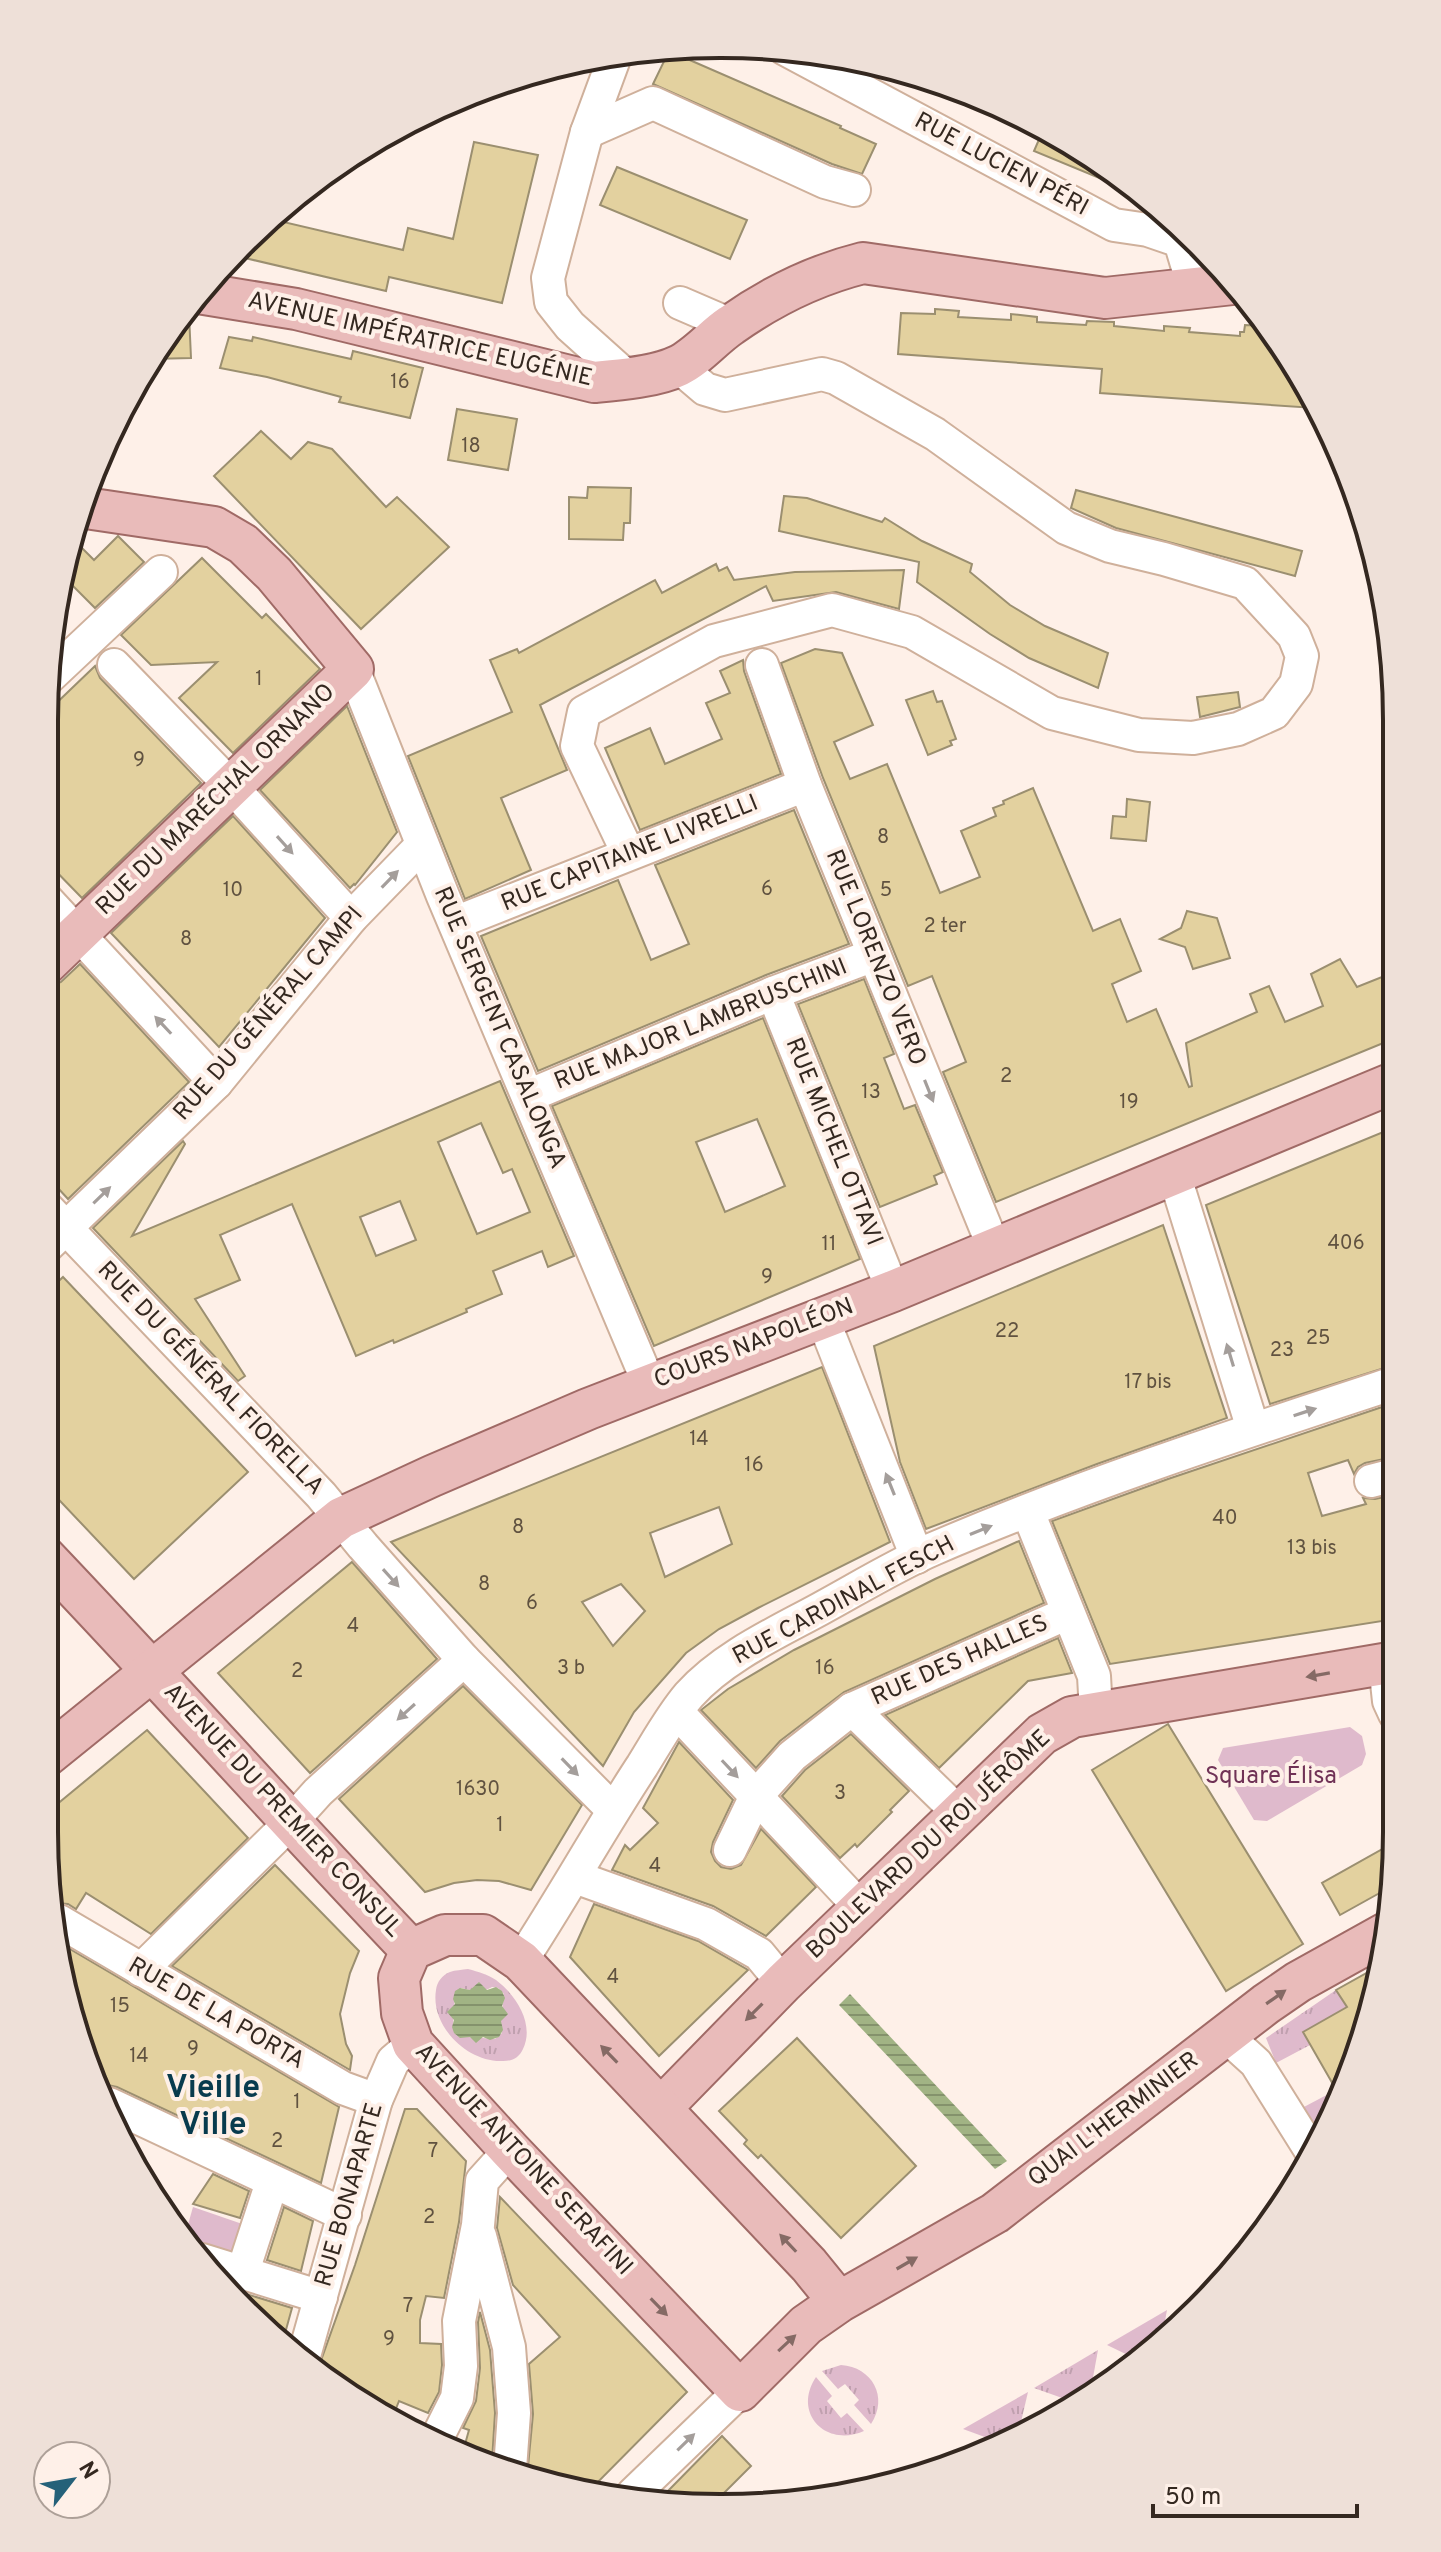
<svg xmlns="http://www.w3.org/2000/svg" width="1441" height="2552" viewBox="0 0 1441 2552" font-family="Overpass,sans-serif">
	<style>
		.grass { fill: url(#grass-tufts); fill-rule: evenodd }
		.park { fill: #dfbacc }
		.water { fill: url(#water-rules) }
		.building { fill: #e3d19f; stroke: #9b8f70; stroke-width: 2; fill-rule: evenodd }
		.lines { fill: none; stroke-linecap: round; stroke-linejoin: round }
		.minor-casing { stroke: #cfb09b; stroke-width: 36 }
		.major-casing { stroke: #a06a66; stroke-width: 44 }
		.minor { stroke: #fff; stroke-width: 32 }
		.major { stroke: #e9bbba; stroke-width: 40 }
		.oneway { fill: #a49e9b }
		.oneway2 { fill: #856a65 }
		.labels { text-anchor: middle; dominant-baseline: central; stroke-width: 8; stroke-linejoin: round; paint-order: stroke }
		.number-label { font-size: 20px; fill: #605240 }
		.street-label { font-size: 24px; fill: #342820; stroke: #fef0e8 }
		.park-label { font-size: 24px; fill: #703256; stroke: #fef0e8 }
		.district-label { font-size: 32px; font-weight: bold; fill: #083b4e; stroke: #fef0e8 }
		.rim { fill: none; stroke: #342820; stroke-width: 4 }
	</style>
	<defs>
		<pattern id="grass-tufts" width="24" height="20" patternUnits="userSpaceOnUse" patternTransform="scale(2)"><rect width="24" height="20" fill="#dfbacc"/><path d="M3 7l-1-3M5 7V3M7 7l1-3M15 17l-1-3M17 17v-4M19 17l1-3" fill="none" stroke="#c0a0af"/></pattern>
		<pattern id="water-rules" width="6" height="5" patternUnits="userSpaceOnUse" patternTransform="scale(2)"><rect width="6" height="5" fill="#a1b384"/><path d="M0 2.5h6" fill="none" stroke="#84926c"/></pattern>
	</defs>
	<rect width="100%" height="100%" fill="#fef0e8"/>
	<g class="grass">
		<path d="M468 1969C479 1972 487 1974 496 1980 516 1995 535 2024 523 2049 519 2058 512 2061 503 2061 468 2063 430 2026 436 1990 437 1982 442 1975 450 1972 455 1970 462 1970 468 1969ZM492 1987 498 1988 504 1994 501 2021 502 2033 495 2039 457 2036 453 2024 455 1992 461 1988C471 1991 483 1993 492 1987Z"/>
		<path d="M1336 1990 1347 2007 1303 2032 1310 2045 1276 2063 1266 2038Z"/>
		<path d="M1336 2090 1338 2093 1319 2139 1302 2108Z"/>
		<path d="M1167 2310 1161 2343 1134 2358 1107 2345Z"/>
		<path d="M1098 2350 1092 2383 1065 2399 1034 2388Z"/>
		<path d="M841 2365C872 2367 889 2397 871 2424L854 2405 859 2400 845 2384 838 2389 822 2371Z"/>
		<path d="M816 2377 832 2396 827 2401 841 2418 847 2413 864 2431C826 2448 792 2413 816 2377Z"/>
		<path d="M1028 2392 1020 2426 993 2440 963 2429Z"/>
	</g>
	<g class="park">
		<path d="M1350 1727 1362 1736 1366 1754 1362 1765 1267 1821 1254 1820 1218 1760 1223 1748Z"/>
		<path d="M193 2207 251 2227 239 2262 191 2250 183 2242Z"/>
	</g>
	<g class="water">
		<path d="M479 1982 487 1990 496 1987 502 1991 505 1998 502 2006 508 2014 501 2021 503 2030 499 2037 490 2040 483 2037 476 2043 470 2037 460 2038 454 2033 452 2027 454 2020 447 2012 455 2004 453 1999 455 1991 460 1988 470 1990Z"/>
		<path d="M850 1994 1007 2161 995 2169 839 2005Z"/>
	</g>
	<g class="building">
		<path d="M669 51 841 126 840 128 876 144 862 174 832 164 653 84Z"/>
		<path d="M1044 128 1059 135 1112 176 1109 182 1034 151Z"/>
		<path d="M474 142 538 155 502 303 389 277 386 291 232 255 271 219 403 250 408 228 453 239Z"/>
		<path d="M617 167 747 220 730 259 600 205Z"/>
		<path d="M935 309 959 311 958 317 1011 320V314L1037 317V322L1086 325 1087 321 1114 322V326L1164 331V326L1190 328 1189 332 1240 336V332H1244L1245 325 1268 326 1283 345 1314 408 1100 393 1102 369 898 354 901 313 935 314Z"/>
		<path d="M185 312 189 314 191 358 151 359Z"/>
		<path d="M229 337 252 341 253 337 351 359 353 351 423 368 410 418 339 402 341 397 267 377 220 368Z"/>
		<path d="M457 409 517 419 508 470 448 460Z"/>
		<path d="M261 431 291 459 308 442 332 449 386 507 397 497 449 547 361 629 214 476Z"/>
		<path d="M588 487 631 488 630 523H624L623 540 569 539V497L587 498Z"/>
		<path d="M1076 490 1302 551 1295 576 1116 528 1071 508Z"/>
		<path d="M784 496 807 498 882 522 885 518 922 541 972 564 970 572 1010 605 1045 626 1108 653 1098 688 1029 658 990 634 917 582 919 562 779 531Z"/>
		<path d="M118 536 144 562 95 608 65 578 73 539 94 560Z"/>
		<path d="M202 558 262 618 266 614 320 669 233 753 179 698 217 662 151 665 121 635Z"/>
		<path d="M716 564 719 571 727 567 734 580 795 572 904 570 899 609 836 592 773 601 766 586 540 705 567 770 501 798 531 870 465 899 408 756 512 712 490 660 517 649 519 653 655 580 662 593Z"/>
		<path d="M815 649 842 653 873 725 834 742 850 779 887 764 940 893 980 877 961 831 996 816 993 808 1004 804 1003 801 1033 788 1093 931 1120 919 1141 971 1112 984 1127 1022 1156 1009 1189 1087 1192 1086 1186 1043 1257 1012 1250 994 1269 986 1285 1022 1323 1006 1311 974 1340 959 1357 987 1392 973 1393 1039 996 1202 943 1072 966 1062 932 976 908 986 823 778 781 663Z"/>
		<path d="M743 660 744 671 781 774 640 830 605 748 650 728 665 764 722 739 706 703 730 693 720 671Z"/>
		<path d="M95 666 100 678 201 783 82 898 45 860V714Z"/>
		<path d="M933 691 937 702 942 701 956 739 950 741 952 745 928 755 906 700Z"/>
		<path d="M1238 692 1240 707 1200 717 1197 697Z"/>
		<path d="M347 706 397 832 355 885 354 884 350 888 260 790Z"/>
		<path d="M1127 799 1150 802 1146 841 1111 838 1113 816 1126 817Z"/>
		<path d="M794 810 849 944 766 975 538 1071 481 936 618 880 651 960 689 944 655 865Z"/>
		<path d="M233 816 325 918 219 1047 111 933Z"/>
		<path d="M1187 911 1217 918 1230 958 1193 969 1185 947 1160 939 1181 928Z"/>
		<path d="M80 964 189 1082 68 1199 45 1174V989L61 982Z"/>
		<path d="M864 979 894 1054 884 1058 904 1109 915 1105 943 1172 934 1176 937 1184 880 1207 798 1004Z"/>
		<path d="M763 1018 860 1259 654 1346 552 1106ZM757 1119 785 1186 725 1212 696 1142Z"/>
		<path d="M500 1081 574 1256 548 1267 542 1251 493 1271 502 1294 466 1309 467 1312 394 1343 393 1340 356 1356 292 1204 220 1235 240 1280 195 1299 245 1376 238 1381 93 1228 183 1141 185 1144 132 1236ZM481 1123 503 1173 512 1169 530 1212 477 1234 438 1142ZM400 1201 416 1240 376 1256 360 1217Z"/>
		<path d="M1393 1128 1394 1365 1270 1404 1206 1205Z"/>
		<path d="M1163 1225 1227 1418 1097 1464 926 1529 900 1462 874 1346Z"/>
		<path d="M63 1277 248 1472 134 1579 44 1484 45 1294Z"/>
		<path d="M822 1367 890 1542 758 1608 719 1629 686 1653 634 1712 603 1766 391 1542ZM719 1507 732 1544 665 1577 650 1533ZM621 1584 645 1611 613 1646 582 1602Z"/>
		<path d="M1394 1403V1457L1365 1463 1358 1467 1354 1474 1348 1460 1308 1473 1322 1516 1366 1504 1363 1498 1375 1499 1394 1495 1395 1619 1110 1664 1052 1521 1168 1479Z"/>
		<path d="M1019 1541 1044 1603 844 1692 780 1741 756 1768 701 1710 728 1689 794 1650 935 1579Z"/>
		<path d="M352 1562 437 1659 310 1773 218 1673Z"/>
		<path d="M1058 1638 1072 1673 1028 1681 939 1768 885 1715Z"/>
		<path d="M463 1686 582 1805 531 1890 499 1881 477 1880 454 1883 425 1892 339 1799Z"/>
		<path d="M1168 1724 1303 1944 1226 1991 1092 1770Z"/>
		<path d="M147 1730 248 1838 151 1934 86 1893 76 1909 68 1904 56 1903 44 1832V1815Z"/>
		<path d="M851 1734 909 1791 890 1810 892 1812 857 1847 855 1844 840 1858 782 1796 805 1770Z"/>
		<path d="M679 1742 733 1800 713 1842 711 1852 715 1861 721 1867 731 1869 741 1865 761 1829 816 1887 766 1936 713 1906 612 1870 625 1845 630 1850 658 1823 643 1808Z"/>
		<path d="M1395 1842 1394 1885 1340 1915 1322 1883Z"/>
		<path d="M275 1865 359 1951 350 1973 340 2014 346 2044 352 2056 350 2070 172 1966Z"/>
		<path d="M594 1904 698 1941 748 1970 659 2056 570 1957Z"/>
		<path d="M63 1945 339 2107 321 2183 117 2087 108 2085 101 2087 80 2049Z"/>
		<path d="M1381 1965 1374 2007 1338 2093 1303 2032 1347 2007 1336 1990Z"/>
		<path d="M797 2038 916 2166 841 2238 761 2155 758 2158 744 2144 747 2140 719 2111Z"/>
		<path d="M405 2109H417L466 2161 459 2222 444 2298 426 2296 420 2320V2343L441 2344 442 2365 439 2392 428 2413 399 2401 393 2416 356 2397V2399L344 2394 318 2369 355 2265Z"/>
		<path d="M213 2174 249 2191 240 2218 193 2204Z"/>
		<path d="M500 2197 687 2392 591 2489 545 2485 527 2477 533 2414 529 2364 560 2337 513 2285 497 2228Z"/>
		<path d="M284 2207 313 2221 301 2271 267 2260Z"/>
		<path d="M233 2290 292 2308 284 2337 266 2321Z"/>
		<path d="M480 2312 490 2350 495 2413 492 2461 464 2448 469 2430 463 2428 476 2401 480 2368 478 2322Z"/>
		<path d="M722 2436 751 2466 715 2502 663 2496Z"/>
	</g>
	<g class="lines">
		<defs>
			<g id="minor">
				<path d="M785 49 1114 225 1148 230 1180 241 1194 288"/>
				<path d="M615 56 587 132 548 278 551 302 570 326 629 379"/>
				<path d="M587 132 653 103 825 182 854 190"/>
				<path d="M680 303 731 325"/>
				<path d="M114 665 232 787 351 918"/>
				<path d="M762 665 805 785 994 1248"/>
				<path d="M353 669 443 896 649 1384"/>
				<path d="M45 681 161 572"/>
				<path d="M628 853 577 746 584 712 714 641 832 610 912 632 1052 713 1139 735 1193 738 1238 729 1274 713 1296 684 1302 656 1294 636 1245 583 1164 559 1110 546 1066 528 935 434 836 378 822 374 725 395 705 389 678 366"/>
				<path d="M45 898 216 1083"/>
				<path d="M455 923 805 785"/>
				<path d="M773 993 893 1291"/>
				<path d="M528 1096 773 993 874 955"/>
				<path d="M1174 1174 1253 1429"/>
				<path d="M45 1206 321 1495 363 1546 464 1660 613 1810"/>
				<path d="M45 1248 216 1083 351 918 422 845"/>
				<path d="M822 1317 917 1557"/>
				<path d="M1371 1481 1394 1475"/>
				<path d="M1028 1512 1094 1676 1096 1712"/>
				<path d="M1385 1664 1389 1701 1395 1714"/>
				<path d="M852 1709 959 1813"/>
				<path d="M677 1712 861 1908"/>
				<path d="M730 1850 756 1796 792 1756 852 1709 1068 1613"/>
				<path d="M575 1877 706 1924 759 1954 783 1983"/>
				<path d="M59 1921 343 2088 376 2100"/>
				<path d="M521 1961C563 1897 600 1830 642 1766 657 1742 671 1716 689 1695 723 1657 776 1633 820 1609 857 1589 894 1566 933 1549 1082 1485 1239 1434 1394 1383"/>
				<path d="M141 1970 290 1823 318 1792 464 1660"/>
				<path d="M1225 2035 1256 2063 1313 2154"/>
				<path d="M109 2104 345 2215"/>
				<path d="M480 2236 509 2347 514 2413 510 2469"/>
				<path d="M202 2260 321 2297"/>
				<path d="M243 2271 272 2182"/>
				<path d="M304 2356 376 2100 393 2061 413 2044"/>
				<path d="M438 2436 457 2398 461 2366 459 2321 478 2225 482 2181 510 2150"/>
				<path d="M633 2494 740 2391"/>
			</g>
			<g id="major">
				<path d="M198 293 296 309 594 382C617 380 656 377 678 366 697 357 713 337 731 325 772 296 815 275 863 263L1105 298 1233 284"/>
				<path d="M45 965 353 669 274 574 243 544 214 527 79 507"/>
				<path d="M44 1556C168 1686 287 1820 411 1950"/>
				<path d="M44 1758 341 1518 432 1476 588 1409 893 1291 1393 1083"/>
				<path d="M661 2108 783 1983 1042 1734 1072 1717 1395 1662"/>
				<path d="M839 2302 809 2265 521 1961 483 1935H445L411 1950 399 1978 402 2013 413 2044 510 2150 740 2391 806 2325 839 2302 995 2213 1266 2004 1298 1982 1386 1933"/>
			</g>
		</defs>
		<use href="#minor" class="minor-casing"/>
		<use href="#major" class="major-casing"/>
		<use href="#minor" class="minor"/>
		<use href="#major" class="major"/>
	</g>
	<defs><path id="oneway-solid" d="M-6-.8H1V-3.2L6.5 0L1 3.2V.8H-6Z" transform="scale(2)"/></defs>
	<g class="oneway">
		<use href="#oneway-solid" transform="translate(285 845) rotate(48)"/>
		<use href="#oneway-solid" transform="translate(390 879) rotate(-46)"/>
		<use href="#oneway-solid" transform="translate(163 1025) rotate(-133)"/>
		<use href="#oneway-solid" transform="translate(929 1091) rotate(68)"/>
		<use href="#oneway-solid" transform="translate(102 1195) rotate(-44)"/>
		<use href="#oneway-solid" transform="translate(1230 1355) rotate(-107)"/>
		<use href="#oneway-solid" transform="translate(1305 1412) rotate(-18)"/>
		<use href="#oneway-solid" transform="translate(890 1484) rotate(-112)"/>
		<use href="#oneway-solid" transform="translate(981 1530) rotate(-22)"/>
		<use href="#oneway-solid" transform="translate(391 1578) rotate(48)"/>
		<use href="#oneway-solid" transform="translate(406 1712) rotate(138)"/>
		<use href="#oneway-solid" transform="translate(570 1767) rotate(46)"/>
		<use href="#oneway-solid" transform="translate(730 1769) rotate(47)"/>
		<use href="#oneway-solid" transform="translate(686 2442) rotate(-44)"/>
	</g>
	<g class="oneway2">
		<use href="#oneway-solid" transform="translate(1318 1675) rotate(170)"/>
		<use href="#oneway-solid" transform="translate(1276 1997) rotate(-35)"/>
		<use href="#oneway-solid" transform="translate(754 2012) rotate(135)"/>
		<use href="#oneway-solid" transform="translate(609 2054) rotate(-134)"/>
		<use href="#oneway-solid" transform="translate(788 2243) rotate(-133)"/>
		<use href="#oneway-solid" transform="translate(907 2263) rotate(-30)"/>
		<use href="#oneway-solid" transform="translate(659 2307) rotate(46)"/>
		<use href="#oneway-solid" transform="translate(787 2343) rotate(-43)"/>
	</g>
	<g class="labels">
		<g class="number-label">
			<text x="400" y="383">16</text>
			<text x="471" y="447">18</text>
			<text x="259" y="680">1</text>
			<text x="139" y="761">9</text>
			<text x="883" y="838">8</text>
			<text x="767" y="890">6</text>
			<text x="233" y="891">10</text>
			<text x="886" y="891">5</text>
			<text x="945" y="927">2 ter</text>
			<text x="186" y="940">8</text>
			<text x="1006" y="1077">2</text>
			<text x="871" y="1093">13</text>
			<text x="1129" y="1103">19</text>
			<text x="1346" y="1244">406</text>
			<text x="829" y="1245">11</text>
			<text x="767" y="1278">9</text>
			<text x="1007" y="1332">22</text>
			<text x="1318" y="1339">25</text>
			<text x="1282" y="1351">23</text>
			<text x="1148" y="1383">17 bis</text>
			<text x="699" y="1440">14</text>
			<text x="754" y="1466">16</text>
			<text x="1225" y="1519">40</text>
			<text x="518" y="1528">8</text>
			<text x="1312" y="1549">13 bis</text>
			<text x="484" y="1585">8</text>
			<text x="532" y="1604">6</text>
			<text x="353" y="1627">4</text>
			<text x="571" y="1669">3 b</text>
			<text x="825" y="1669">16</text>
			<text x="297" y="1672">2</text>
			<text x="478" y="1790">1630</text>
			<text x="840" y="1794">3</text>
			<text x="500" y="1826">1</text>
			<text x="655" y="1867">4</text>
			<text x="613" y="1978">4</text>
			<text x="120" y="2007">15</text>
			<text x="193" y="2050">9</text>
			<text x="139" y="2057">14</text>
			<text x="297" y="2103">1</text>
			<text x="277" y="2142">2</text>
			<text x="433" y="2152">7</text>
			<text x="429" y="2218">2</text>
			<text x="408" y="2307">7</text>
			<text x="389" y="2340">9</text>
		</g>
		<g class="street-label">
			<text transform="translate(1001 165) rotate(28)">RUE LUCIEN PÉRI</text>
			<text transform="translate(420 340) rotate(13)">AVENUE IMPÉRATRICE EUGÉNIE</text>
			<text transform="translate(216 800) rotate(-44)">RUE DU MARÉCHAL ORNANO</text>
			<text transform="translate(630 854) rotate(-22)">RUE CAPITAINE LIVRELLI</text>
			<text transform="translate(875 958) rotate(68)">RUE LORENZO VERO</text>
			<text transform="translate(269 1014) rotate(-49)">RUE DU GÉNÉRAL CAMPI</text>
			<text transform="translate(701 1025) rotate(-22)">RUE MAJOR LAMBRUSCHINI</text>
			<text transform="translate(499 1028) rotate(67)">RUE SERGENT CASALONGA</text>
			<text transform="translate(833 1142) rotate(68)">RUE MICHEL OTTAVI</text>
			<text transform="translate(754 1344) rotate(-21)">COURS NAPOLÉON</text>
			<text transform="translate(210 1379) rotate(46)">RUE DU GÉNÉRAL FIORELLA</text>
			<text transform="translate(844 1601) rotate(-28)">RUE CARDINAL FESCH</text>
			<text transform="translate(960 1661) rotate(-24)">RUE DES HALLES</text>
			<text transform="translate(282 1811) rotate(47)">AVENUE DU PREMIER CONSUL</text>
			<text transform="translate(929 1845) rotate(-43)">BOULEVARD DU ROI JÉRÔME</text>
			<text transform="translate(216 2014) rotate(30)">RUE DE LA PORTA</text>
			<text transform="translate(1114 2120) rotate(-37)">QUAI L'HERMINIER</text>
			<text transform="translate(523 2160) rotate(47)">AVENUE ANTOINE SERAFINI</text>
			<text transform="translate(350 2195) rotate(-74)">RUE BONAPARTE</text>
		</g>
		<g class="park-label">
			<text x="1271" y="1777">Square Élisa</text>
		</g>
		<g class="district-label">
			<text x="213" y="2089">Vieille<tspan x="213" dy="37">Ville</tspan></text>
		</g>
	</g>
	<path d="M0 0H1441V2552H0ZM720 58H721A662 662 0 0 1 1383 720V1832A662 662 0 0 1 721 2494H720A662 662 0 0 1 58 1832V720A662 662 0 0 1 720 58Z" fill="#eee0d8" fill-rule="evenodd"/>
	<path class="rim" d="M720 58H721A662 662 0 0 1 1383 720V1832A662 662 0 0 1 721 2494H720A662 662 0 0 1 58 1832V720A662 662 0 0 1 720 58Z"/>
	<g transform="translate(72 2480) rotate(59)"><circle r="38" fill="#fef0e8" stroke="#ada098" stroke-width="2"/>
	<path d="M0-6L14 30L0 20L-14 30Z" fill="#256179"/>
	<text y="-12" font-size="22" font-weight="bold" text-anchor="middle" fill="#342820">N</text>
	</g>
	<path d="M1153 2504v12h204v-12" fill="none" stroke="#342820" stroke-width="4"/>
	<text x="1165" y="2504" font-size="24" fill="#342820" stroke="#fef0e8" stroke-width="6" paint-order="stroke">50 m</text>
</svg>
